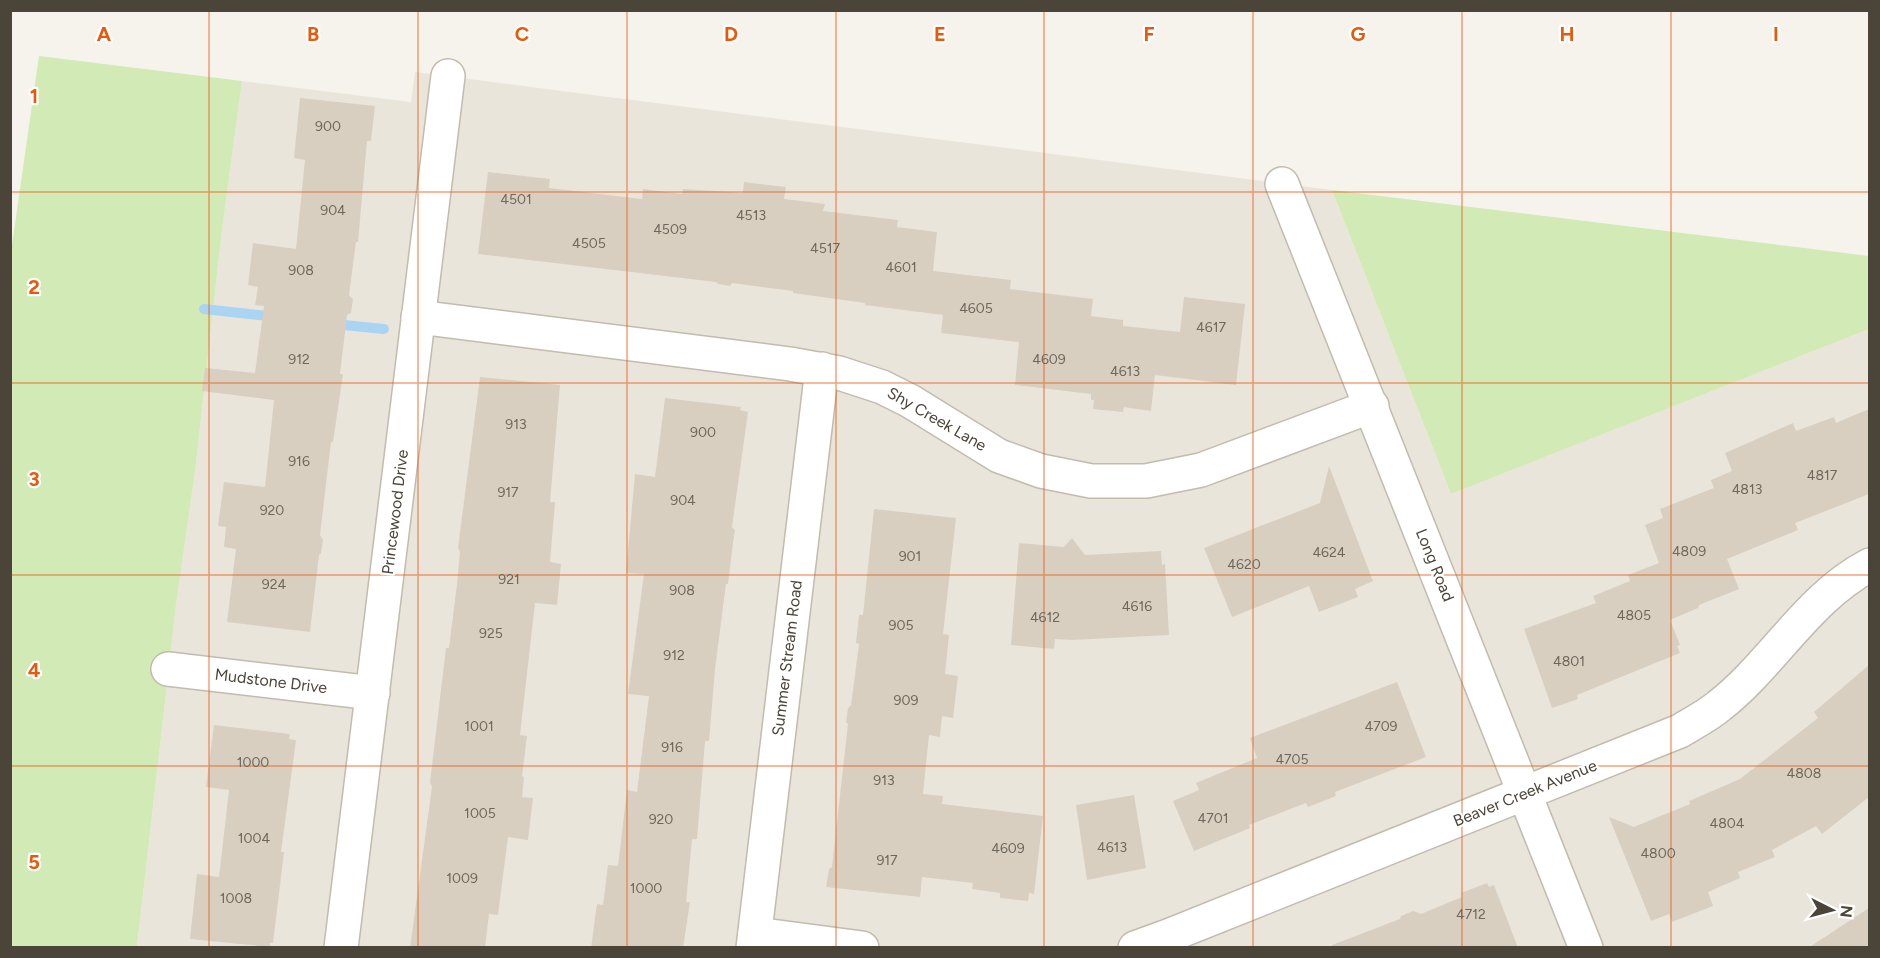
<svg xmlns="http://www.w3.org/2000/svg" width="1880" height="958" viewBox="0 0 1880 958" font-family="Figtree,sans-serif">
	<style>
		.residential { fill: #eae5da }
		.green { fill: #d2eab5 }
		.lines { fill: none; stroke-linecap: round; stroke-linejoin: round }
		.stream { stroke: #a9d4f2; stroke-width: 10 }
		.building { fill: #d8cfc1 }
		.minor-casing { stroke: #c2bbae; stroke-width: 36 }
		.minor { stroke: #fff; stroke-width: 33 }
		.grid { fill: none; stroke: #e8590c; stroke-width: 1.5; stroke-opacity: 0.55 }
		.labels { text-anchor: middle; dominant-baseline: central; stroke-width: 4.5; stroke-linejoin: round; paint-order: stroke }
		.number-label { font-size: 14px; fill: #6e675b }
		.street-label { font-size: 16px; fill: #4b4439; stroke: #fff }
		.grid-label { font-size: 20px; text-anchor: middle; font-weight: bold; fill: #e8590c; stroke: #fff; stroke-width: 4.5; stroke-linejoin: round; paint-order: stroke }
	</style>
	<rect width="100%" height="100%" fill="#f6f3ec"/>
	<path class="residential" d="M415 72 1332 190 1451 494 1869 329V947L137 948 176 605 195 472 222 230 242 81 411 102Z"/>
	<g class="green">
		<path d="M39 56 242 81 222 230 195 472 176 605 137 947 11 948 10 259Z"/>
		<path d="M1332 190 1869 256V329L1451 494Z"/>
	</g>
	<g class="lines">
		<g class="stream">
			<path d="M204 309 276 317"/>
			<path d="M333 324 384 329"/>
		</g>
	</g>
	<g class="building">
		<path d="M300 98 375 106 371 141H367L358 242H356L349 295 353 299 351 313 347 315 340 374H343L333 442H331L320 535 323 540 321 553 319 555 310 632 227 622 236 549 224 547 226 527 218 526 224 482 265 487 274 400 202 391 205 368 255 373 264 306 255 305 258 287 248 285 253 243 296 249 305 160 294 158Z"/>
		<path d="M488 172 550 179 549 188 642 199 643 189 682 194 683 189 743 193 744 182 786 187 784 199 825 204 823 211 898 220 897 227 937 232 933 271 1011 280 1010 289 1093 299 1091 316 1123 320V326L1180 332 1184 297 1245 304 1236 385 1155 375 1151 411 1124 407 1123 412 1093 409 1094 400H1091V394L1015 385 1019 342 941 333 943 315 865 305V303L793 293V291L732 283 730 286 718 284 716 282 478 254Z"/>
		<path d="M480 377 560 385 550 502H555L550 562 561 564 557 605 535 603 520 735 527 736 522 776 524 777 522 797 533 798 528 840 508 837 498 915 489 914 485 948H410L432 787 430 782 446 648H449L457 584 460 552 458 548Z"/>
		<path d="M665 398 741 407 740 410 748 412 732 527 735 530 733 543 728 584H726L715 669 709 741H705L697 839H692L686 902H690L683 948H591L597 904 603 905 608 865 618 866 627 790 637 792 649 696 628 694 644 574 626 573 635 474 655 477Z"/>
		<path d="M1869 409V494L1795 523 1798 530 1727 559 1739 589 1699 605 1698 608 1670 620 1680 645 1677 646 1680 653 1577 695 1578 699 1552 708 1524 629 1596 603 1593 596 1630 581 1628 575 1659 563 1645 525 1663 518 1660 509 1714 488 1711 480 1732 471 1725 453 1793 423 1796 431 1834 417 1836 423Z"/>
		<path d="M1329 466 1373 581 1355 589 1358 597 1319 612 1309 586 1232 617 1204 548 1320 503Z"/>
		<path d="M874 509 956 518 943 634 949 635 945 674 958 676 953 718 942 716 940 737 929 735 923 794 943 796 942 804 1043 816 1034 894 1029 893 1028 901 1000 898V893L972 889 973 883 922 877 920 897 826 887 829 869 832 867 848 724 846 722 848 708 851 705 859 644 856 643 859 615H863Z"/>
		<path d="M1072 538 1085 555 1161 551 1162 565 1165 564 1169 635 1072 640 1055 639 1054 649 1011 645 1019 543 1064 547Z"/>
		<path d="M1869 665V797L1822 834 1816 826 1772 850 1775 857 1738 872 1740 878 1708 892 1713 906 1672 922 1669 914 1651 921 1609 817 1634 827 1690 804 1689 801 1740 779 1818 718 1814 712Z"/>
		<path d="M1397 682 1426 757 1335 792 1336 796 1308 807 1306 803 1249 825 1250 828 1194 851 1173 801 1199 790 1196 783 1257 758 1250 738Z"/>
		<path d="M214 725 290 734 289 739 296 740 281 852H284L273 943H270V947L190 939 197 874 219 877 229 790 206 787Z"/>
		<path d="M1134 795 1146 868 1087 880 1076 805Z"/>
		<path d="M1487 883 1489 887 1494 885 1518 948H1332V945L1400 919 1401 916 1413 911 1421 914 1462 897 1461 893Z"/>
		<path d="M1869 908V948H1808Z"/>
	</g>
	<g class="lines">
		<defs>
			<g id="minor">
				<path d="M1282 184 1586 948"/>
				<path d="M418 317 790 364 839 373 882 387 910 401 999 456 1041 471 1091 481H1146L1201 470 1372 406"/>
				<path d="M168 669 373 693"/>
				<path d="M755 934 862 948"/>
				<path d="M341 948 448 76"/>
				<path d="M753 948 822 369"/>
				<path d="M1135 948 1168 936 1680 731C1693 723 1707 716 1719 706 1772 665 1808 597 1870 565"/>
			</g>
		</defs>
		<use href="#minor" class="minor-casing"/>
		<use href="#minor" class="minor"/>
	</g>
	<path class="grid" d="M209 10V948M418 10V948M627 10V948M836 10V948M1044 10V948M1253 10V948M1462 10V948M1671 10V948M10 192H1870M10 383H1870M10 575H1870M10 766H1870"/>
	<g class="labels">
		<g class="number-label">
			<text x="328" y="126">900</text>
			<text x="516" y="199">4501</text>
			<text x="333" y="210">904</text>
			<text x="751" y="215">4513</text>
			<text x="670" y="229">4509</text>
			<text x="589" y="243">4505</text>
			<text x="825" y="248">4517</text>
			<text x="901" y="267">4601</text>
			<text x="301" y="270">908</text>
			<text x="976" y="308">4605</text>
			<text x="1211" y="327">4617</text>
			<text x="299" y="359">912</text>
			<text x="1049" y="359">4609</text>
			<text x="1125" y="371">4613</text>
			<text x="516" y="424">913</text>
			<text x="703" y="432">900</text>
			<text x="299" y="461">916</text>
			<text x="1822" y="475">4817</text>
			<text x="1747" y="489">4813</text>
			<text x="508" y="492">917</text>
			<text x="683" y="500">904</text>
			<text x="272" y="510">920</text>
			<text x="1689" y="551">4809</text>
			<text x="1329" y="552">4624</text>
			<text x="910" y="556">901</text>
			<text x="1244" y="564">4620</text>
			<text x="509" y="579">921</text>
			<text x="274" y="584">924</text>
			<text x="682" y="590">908</text>
			<text x="1137" y="606">4616</text>
			<text x="1634" y="615">4805</text>
			<text x="1045" y="617">4612</text>
			<text x="901" y="625">905</text>
			<text x="491" y="633">925</text>
			<text x="674" y="655">912</text>
			<text x="1569" y="661">4801</text>
			<text x="906" y="700">909</text>
			<text x="479" y="726">1001</text>
			<text x="1381" y="726">4709</text>
			<text x="672" y="747">916</text>
			<text x="1292" y="759">4705</text>
			<text x="253" y="762">1000</text>
			<text x="1804" y="773">4808</text>
			<text x="884" y="780">913</text>
			<text x="480" y="813">1005</text>
			<text x="1213" y="818">4701</text>
			<text x="661" y="819">920</text>
			<text x="1727" y="823">4804</text>
			<text x="254" y="838">1004</text>
			<text x="1112" y="847">4613</text>
			<text x="1008" y="848">4609</text>
			<text x="1658" y="853">4800</text>
			<text x="887" y="860">917</text>
			<text x="462" y="878">1009</text>
			<text x="646" y="888">1000</text>
			<text x="236" y="898">1008</text>
			<text x="1471" y="914">4712</text>
		</g>
		<g class="street-label">
			<text transform="translate(937 419) rotate(30)">Shy Creek Lane</text>
			<text transform="translate(395 512) rotate(-83)">Princewood Drive</text>
			<text transform="translate(1435 565) rotate(68)">Long Road</text>
			<text transform="translate(787 658) rotate(-83)">Summer Stream Road</text>
			<text transform="translate(271 681) rotate(7)">Mudstone Drive</text>
			<text transform="translate(1525 793) rotate(-22)">Beaver Creek Avenue</text>
		</g>
	</g>
	<g class="grid-label">
		<text x="104" y="41">A</text>
		<text x="313" y="41">B</text>
		<text x="522" y="41">C</text>
		<text x="731" y="41">D</text>
		<text x="940" y="41">E</text>
		<text x="1149" y="41">F</text>
		<text x="1358" y="41">G</text>
		<text x="1567" y="41">H</text>
		<text x="1776" y="41">I</text>
		<text x="34" y="103">1</text>
		<text x="34" y="294">2</text>
		<text x="34" y="486">3</text>
		<text x="34" y="677">4</text>
		<text x="34" y="869">5</text>
	</g>
	<rect width="1880" height="958" fill="none" stroke="#4b4439" stroke-width="24"/>
	<g transform="translate(1832 910) rotate(96)" stroke="#ffffff" stroke-width="4.5" paint-order="stroke">
	<path d="M0-4.5L10 22L0 15L-10 22Z" fill="#4b4439"/>
	<text y="-9" font-size="16" font-weight="bold" text-anchor="middle" fill="#4b4439">N</text>
	</g>
</svg>
